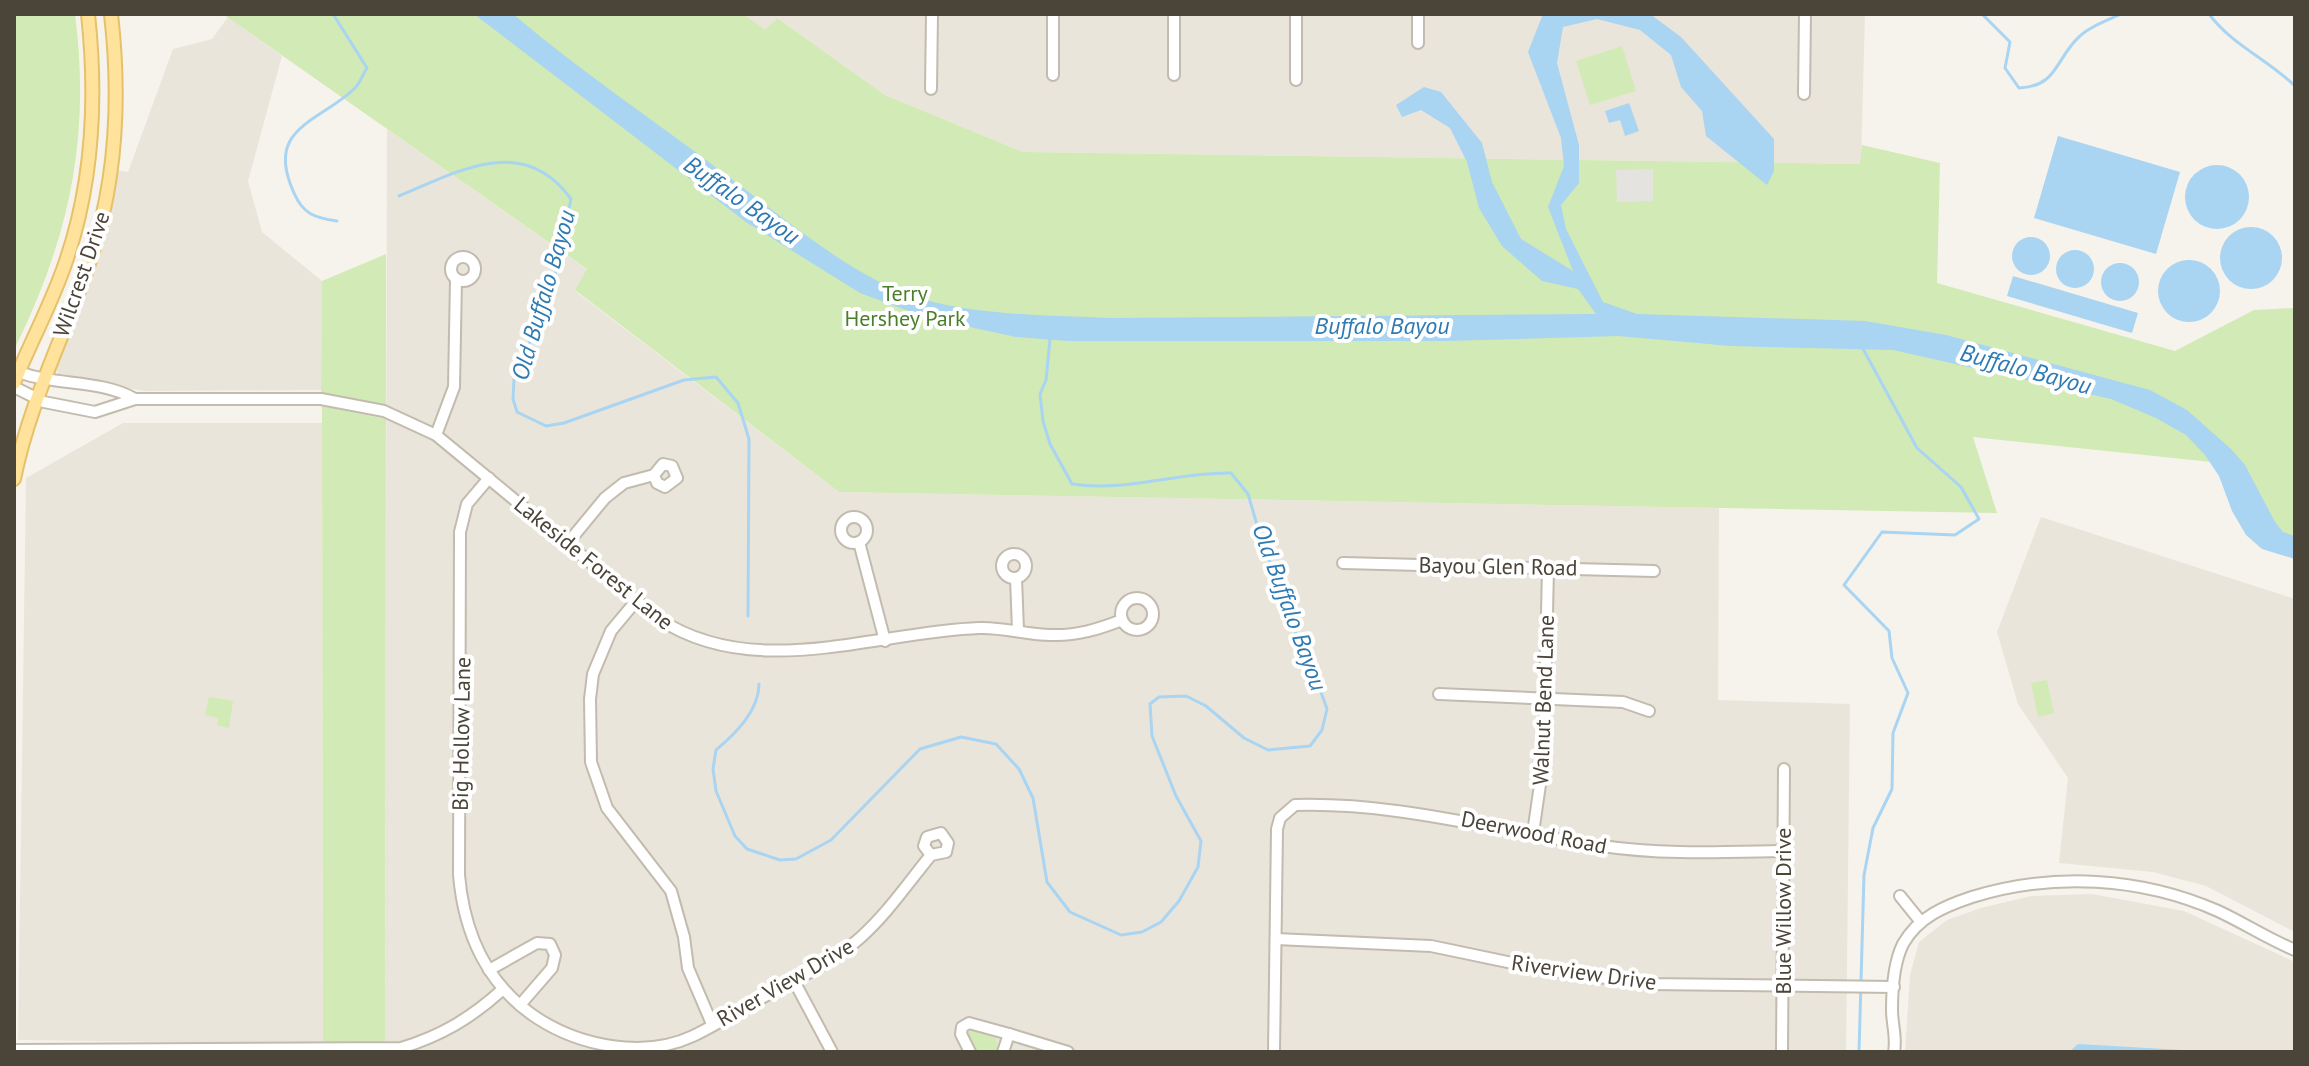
<svg xmlns="http://www.w3.org/2000/svg" width="2309" height="1066" viewBox="0 0 2309 1066" font-family="'PT Sans',sans-serif">
	<style>
		.residential { fill: #eae5da }
		.green { fill: #d2eab5 }
		.parking { fill: #e5e3e0 }
		.water { fill: #a9d4f2 }
		.lines { fill: none; stroke-linecap: round; stroke-linejoin: round }
		.stream { stroke: #a9d4f2; stroke-width: 3 }
		.minor-casing { stroke: #c2bbae; stroke-width: 14 }
		.major-casing { stroke: #e6c16a; stroke-width: 16 }
		.minor { stroke: #fff; stroke-width: 10 }
		.major { stroke: #ffe39c; stroke-width: 12 }
		.labels { text-anchor: middle; dominant-baseline: central; stroke-width: 8; stroke-linejoin: round; paint-order: stroke }
		.street-label { font-size: 22px; fill: #4b4439; stroke: #fff }
		.park-label { font-size: 22px; fill: #4a7f2a; stroke: #fff }
		.water-label { font-size: 24px; font-style: italic; fill: #2e7ab2; stroke: #fff }
	</style>
	<rect width="100%" height="100%" fill="#f6f3ec"/>
	<g class="residential">
		<path d="M743 14H1865L1861 164 1023 152 885 95 777 18 765 31Z"/>
		<path d="M228 17 282 56 248 181 262 232 322 281 321 390 144 391 59 376 54 363 115 170 128 172 173 49 212 39Z"/>
		<path d="M387 129 588 270 575 291 839 492 1719 508 1718 700 1850 704 1846 1052H385Z"/>
		<path d="M123 423H322L323 1044 18 1040 26 478Z"/>
		<path d="M2041 517 2295 599V932L2206 886 2153 872 2059 863 2068 778 2018 704 1997 632Z"/>
		<path d="M2092 894 2184 911 2295 962V1052H1905L1910 975 1919 942 1947 920 1981 908 2031 896Z"/>
	</g>
	<g class="green">
		<path d="M14 14H75C91 139 69 238 14 350Z"/>
		<path d="M223 14H743L765 30 777 18 885 95 1023 152 1860 164 1862 145 1940 163 1937 283 2175 351 2254 310 2295 308V545L2285 544 2231 464 1973 437 1997 513 839 492 575 290 587 269Z"/>
		<path d="M1622 46 1636 91 1590 105 1576 61Z"/>
		<path d="M386 254V406L321 394 322 281Z"/>
		<path d="M322 406 386 419 385 1044H323Z"/>
		<path d="M2047 680 2054 713 2038 717 2031 683Z"/>
		<path d="M209 697 233 701 229 728 217 725 218 718 205 715Z"/>
		<path d="M972 1028 996 1036 998 1052H975L967 1035Z"/>
	</g>
	<path class="parking" d="M1653 169V201L1617 202 1616 170Z"/>
	<g class="water">
		<path d="M474 14H513C580 71 652 119 722 172 781 215 851 278 922 299 982 316 1049 315 1110 318L1596 314 1578 289 1542 281 1502 246 1479 208 1467 162 1450 128 1421 110 1402 117 1396 105 1424 87 1441 92 1482 143 1492 182 1521 239 1573 271 1548 207 1564 166 1561 138 1528 52 1543 14H1650L1681 37 1774 139V171L1767 185 1706 136 1702 111 1681 87 1671 55 1640 30 1597 19 1563 27 1557 63 1579 145V183L1561 205 1566 229 1603 302 1637 314 1865 321 1946 335 2150 390 2187 410 2231 449 2245 465 2275 522 2283 532 2295 536V559L2262 549 2246 535 2232 511 2219 476 2205 455 2186 435 2156 418 2111 399 1893 350 1731 346 1618 336 1446 341H1068L1016 337 970 327 917 314 860 293 746 222Z"/>
		<path d="M1629 103 1639 131 1625 136 1620 120 1609 123 1605 111Z"/>
		<path d="M2058 136 2180 172 2156 254 2034 218Z"/>
		<circle cx="2217" cy="197" r="32"/>
		<circle cx="2251" cy="258" r="31"/>
		<circle cx="2031" cy="256" r="19"/>
		<circle cx="2075" cy="269" r="19"/>
		<circle cx="2189" cy="291" r="31"/>
		<circle cx="2120" cy="282" r="19"/>
		<path d="M2013 276 2138 313 2132 333 2007 296Z"/>
		<path d="M2078 1044 2200 1051 2203 1052H2069Z"/>
	</g>
	<g class="lines">
		<g class="stream">
			<path d="M333 14 367 68C363 74 360 84 354 89 318 123 264 128 294 193 303 214 315 218 337 221"/>
			<path d="M1982 14 2010 42 2005 68 2019 88C2059 86 2055 58 2080 36 2090 26 2108 20 2121 14"/>
			<path d="M2209 14C2232 45 2267 59 2295 86"/>
			<path d="M399 196C459 171 523 133 571 199L552 289 514 379 513 399 517 412 546 426 564 423 684 380 716 377 738 403 749 439 748 616"/>
			<path d="M759 684C759 711 735 734 716 750L713 769 716 791 735 836 747 849 780 860 796 859 831 840 920 749 961 737 996 744 1019 769 1033 798 1047 882 1070 912 1121 935 1142 932 1161 922 1179 901 1198 867 1201 841 1176 796 1152 736 1150 704 1159 697 1186 696 1206 706 1244 738 1268 750 1310 746 1322 730 1327 709 1317 681 1306 661 1260 535 1248 494 1231 473C1178 472 1126 492 1072 484L1050 444 1043 421 1040 394 1046 380 1050 339"/>
			<path d="M1859 1052 1864 875 1873 828 1892 789 1893 733 1908 693 1892 658 1889 631 1844 585 1882 532 1955 535 1979 519 1961 487 1917 448 1862 347"/>
		</g>
		<defs>
			<g id="minor">
				<path d="M1418 43V14"/>
				<path d="M1053 75V14"/>
				<path d="M1174 75V14"/>
				<path d="M1296 80V14"/>
				<path d="M931 89 932 14"/>
				<path d="M1804 94 1805 14"/>
				<circle cx="463" cy="269" r="12"/>
				<path d="M19 372C55 386 100 379 135 399"/>
				<path d="M14 387 44 402 95 412 135 399H321L384 411 436 435 659 619C755 682 874 632 979 628 1004 627 1027 635 1051 635 1077 636 1099 629 1122 620"/>
				<path d="M436 435 454 387 456 279"/>
				<path d="M489 478 467 504 460 532 459 875C464 933 487 985 537 1018 580 1046 644 1059 693 1036 718 1024 743 1008 767 995 799 978 833 962 860 938 887 914 908 883 931 855L946 852 948 843 941 833 927 837 924 846 931 855"/>
				<circle cx="854" cy="530" r="13"/>
				<path d="M859 542 885 641"/>
				<path d="M567 544 605 498 624 483 654 475 663 464 672 466 677 478 665 487 657 483 654 475"/>
				<circle cx="1014" cy="566" r="12"/>
				<path d="M1343 563 1654 571"/>
				<path d="M1016 578 1018 630"/>
				<circle cx="1137" cy="614" r="16"/>
				<path d="M636 601 611 631 593 674 590 699 591 762 607 808 671 891 684 937 688 968 712 1024"/>
				<path d="M1439 694 1623 702 1649 711"/>
				<path d="M1533 833 1544 757 1548 567"/>
				<path d="M1900 896 1921 922"/>
				<path d="M1276 939 1431 946 1541 969 1649 984 1894 987"/>
				<path d="M489 970 537 943 550 944 555 955 552 968 520 1005"/>
				<path d="M794 981 832 1052"/>
				<path d="M1009 1034 1068 1052"/>
				<path d="M14 1050 401 1048C441 1036 471 1018 502 990"/>
				<path d="M970 1052 961 1034 962 1027 969 1023 1009 1034 1003 1052"/>
				<path d="M1274 1052 1277 829 1280 818 1295 805C1401 802 1498 832 1602 846 1662 855 1724 852 1784 851"/>
				<path d="M1782 1052 1784 769"/>
				<path d="M1894 1052C1897 1037 1892 1025 1892 1010 1892 989 1894 962 1903 944 1918 917 1945 906 1972 897 2053 872 2141 877 2218 911 2244 923 2268 939 2295 950"/>
			</g>
			<g id="major">
				<path d="M14 383C30 343 51 305 65 264 93 184 97 97 88 14"/>
				<path d="M14 479C29 405 61 343 86 272 116 190 121 101 111 14"/>
			</g>
		</defs>
		<use href="#minor" class="minor-casing"/>
		<use href="#major" class="major-casing"/>
		<use href="#minor" class="minor"/>
		<use href="#major" class="major"/>
	</g>
	<g class="labels">
		<g class="street-label">
			<text transform="translate(81 274) rotate(-71)">Wilcrest Drive</text>
			<text transform="translate(594 563) rotate(39)">Lakeside Forest Lane</text>
			<text transform="translate(1498 566) rotate(1)">Bayou Glen Road</text>
			<text transform="translate(1543 700) rotate(-88)">Walnut Bend Lane</text>
			<text transform="translate(461 734) rotate(-89)">Big Hollow Lane</text>
			<text transform="translate(1534 832) rotate(11)">Deerwood Road</text>
			<text transform="translate(1783 911) rotate(-90)">Blue Willow Drive</text>
			<text transform="translate(1584 972) rotate(8)">Riverview Drive</text>
			<text transform="translate(785 982) rotate(-30)">River View Drive</text>
		</g>
		<g class="park-label">
			<text x="905" y="293">Terry<tspan x="905" dy="25">Hershey Park</tspan></text>
		</g>
		<g class="water-label">
			<text transform="translate(742 200) rotate(35)">Buffalo Bayou</text>
			<text transform="translate(543 295) rotate(-74)">Old Buffalo Bayou</text>
			<text x="1382" y="325">Buffalo Bayou</text>
			<text transform="translate(2026 369) rotate(15)">Buffalo Bayou</text>
			<text transform="translate(1290 607) rotate(70)">Old Buffalo Bayou</text>
		</g>
	</g>
	<rect width="2309" height="1066" fill="none" stroke="#4b4439" stroke-width="32"/>
</svg>
